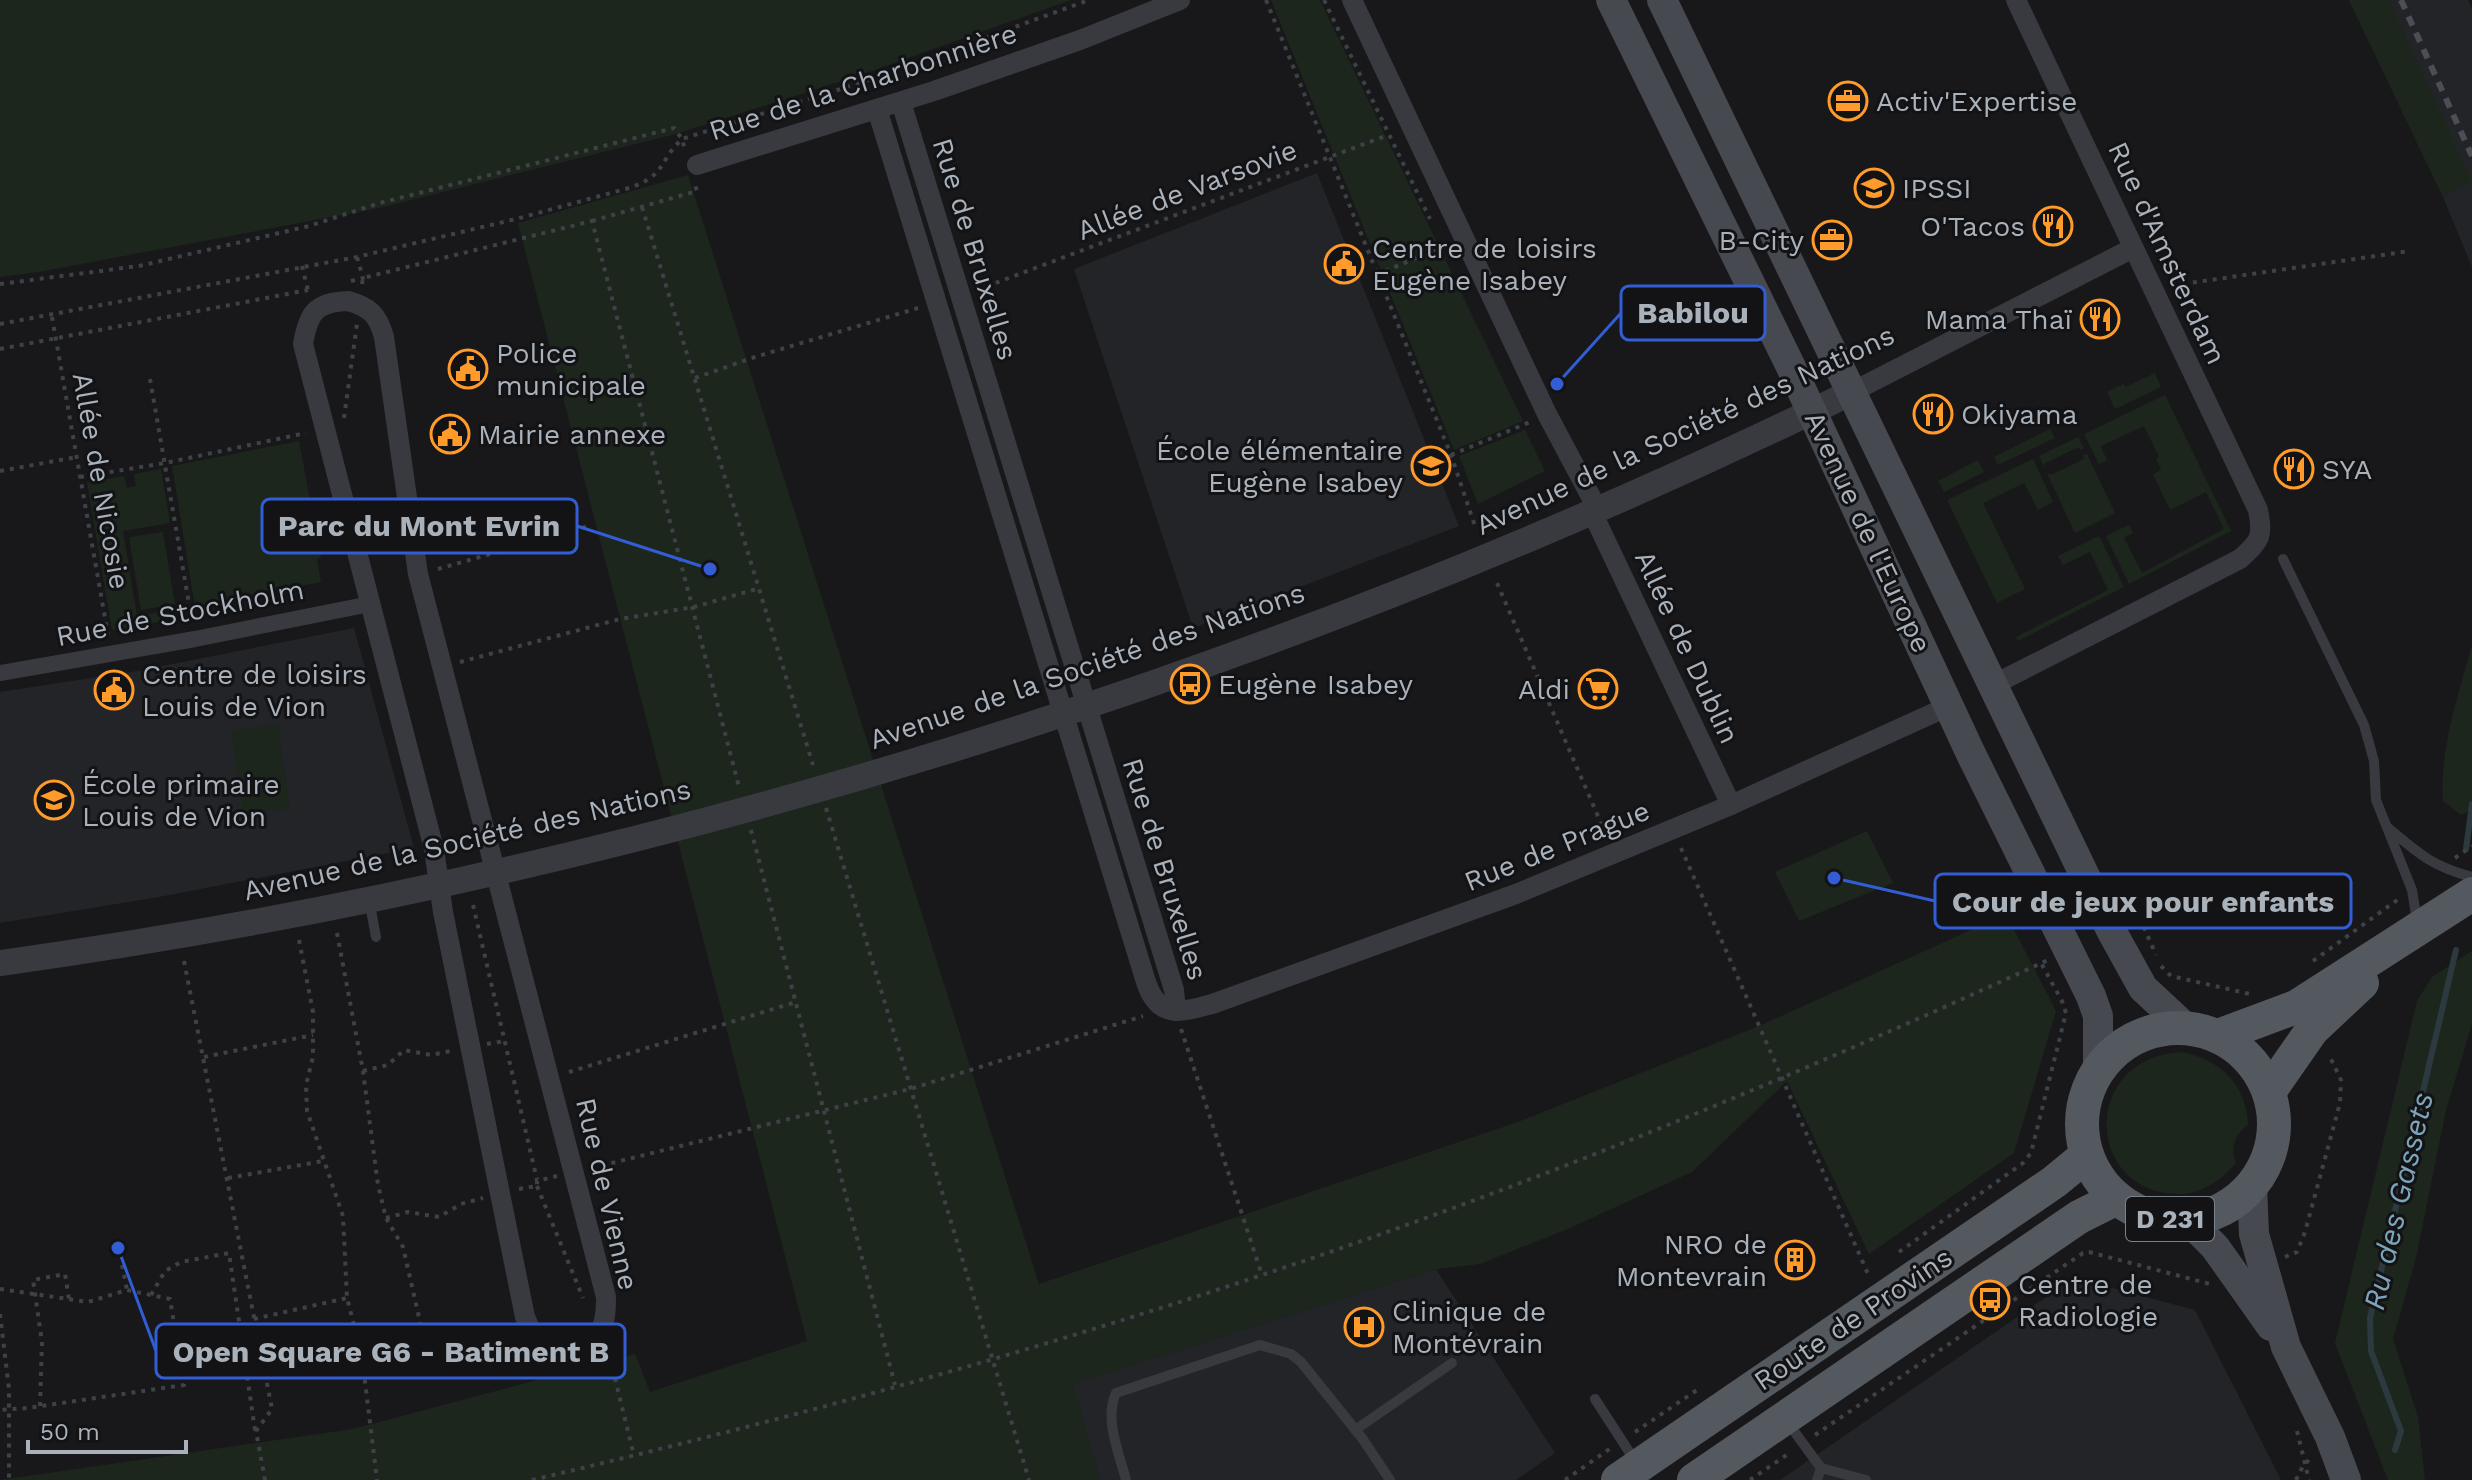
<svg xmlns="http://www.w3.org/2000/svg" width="2472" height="1480" viewBox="0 0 2472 1480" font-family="'Work Sans',sans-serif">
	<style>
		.built { fill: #232427 }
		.green { fill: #1d261d }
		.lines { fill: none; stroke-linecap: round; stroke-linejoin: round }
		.stream { stroke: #2c3a40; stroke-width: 6 }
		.path { stroke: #3e4247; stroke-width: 4; stroke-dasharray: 4 6; stroke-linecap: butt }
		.service { stroke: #383a3f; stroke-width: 10 }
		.pedestrian { stroke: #383a3f; stroke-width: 16 }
		.minor { stroke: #383a3f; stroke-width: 20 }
		.tertiary { stroke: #383a3f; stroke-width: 26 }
		.secondary { stroke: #464a50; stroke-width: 30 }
		.primary { stroke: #54585f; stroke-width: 34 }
		.rail { stroke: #4b4f55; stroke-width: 6; stroke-dasharray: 10 8; stroke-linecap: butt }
		.labels { text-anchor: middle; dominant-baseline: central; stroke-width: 6; stroke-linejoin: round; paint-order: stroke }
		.shield { fill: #131315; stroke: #7c8289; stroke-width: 2 }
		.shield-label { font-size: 26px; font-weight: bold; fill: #a9b1bb }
		.street-label { font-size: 28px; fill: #a9b1bb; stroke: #131315 }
		.poi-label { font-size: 28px; fill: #a9b1bb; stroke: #131315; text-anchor: start }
		.water-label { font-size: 30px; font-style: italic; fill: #7da5b9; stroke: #131315 }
		.leader { fill: none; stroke: #325dd4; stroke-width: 3 }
		.callout-dot { fill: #325dd4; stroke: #131315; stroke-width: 3 }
		.callout { fill: #131315; stroke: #325dd4; stroke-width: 3 }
		.callout-label { font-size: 30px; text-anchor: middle; font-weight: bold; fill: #a9b1bb }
	</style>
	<rect width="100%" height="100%" fill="#18181a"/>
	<g class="built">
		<path d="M2349 0H2468L2472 9V267L2443 197Z"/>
		<path d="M1317 173 1459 526 1193 628 1074 269Z"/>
		<path d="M354 628 414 848 159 897 0 923V692L137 671Z"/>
		<path d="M1436 1269 1555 1453 1516 1480H1100L1072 1384Z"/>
		<path d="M2074 1278 2195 1310 2281 1480H1780Z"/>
	</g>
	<g class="green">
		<path d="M0 0H1071L866 73 676 134 379 208 44 271 0 277Z"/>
		<path d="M1271 0H1320L1523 421 1454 450Z"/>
		<path d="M2349 0H2389L2472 181 2443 197Z"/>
		<path d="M688 175 1039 1284 1518 1122 1759 1026 2006 914 2056 1011 2014 1153 1869 1254 1787 1081 1692 1172 1570 1228 1480 1264 1436 1269 1073 1384 1100 1480H0L353 1429 635 1354 650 1392 807 1341 518 223Z"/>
		<path d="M2155 373 2161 387 2115 409 2107 392 2123 384 2126 387Z"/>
		<path d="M2165 395 2231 531 2129 584 2106 536 2129 525 2133 533 2124 538 2142 573 2224 529 2206 492 2170 510 2153 474 2161 470 2156 459 2159 457 2144 426 2101 446 2107 460 2099 464 2084 434Z"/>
		<path d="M2050 429 2055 438 1998 465 1994 457Z"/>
		<path d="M1525 430 1545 471 1478 504 1459 456Z"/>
		<path d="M2078 437 2084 448 2081 450 2079 447 2045 463 2044 467 2039 456Z"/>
		<path d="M299 441 321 558 317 559 321 582 195 607 172 466Z"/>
		<path d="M2087 454 2115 513 2075 533 2047 473 2051 475 2084 459 2083 455Z"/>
		<path d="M2033 459 2053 502 2038 510 2024 483 1983 503 2025 589 1997 603 1947 500Z"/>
		<path d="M1978 460 1984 472 1944 492 1938 481Z"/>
		<path d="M161 469 170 523 123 531 137 616 185 608 187 617 112 630 87 482 124 476 127 488 136 486 134 474Z"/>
		<path d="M163 532 175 604 141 610 129 537Z"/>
		<path d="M2099 536 2124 587 2018 641 2016 637 2108 590 2090 552 2063 565 2058 556Z"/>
		<path d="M2472 645V810L2461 815 2443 801C2440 746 2458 697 2472 645Z"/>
		<path d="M278 724 290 808 243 815 231 731Z"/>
		<path d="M1867 831 1893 883 1799 921 1775 872Z"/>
		<path d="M2472 951V1024L2446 1110 2416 1258 2393 1339 2418 1417 2425 1480H2388L2335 1343 2417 1001 2432 977Z"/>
		<path d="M2181 1052C2219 1059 2247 1084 2248 1125 2235 1134 2230 1148 2236 1163 2220 1181 2202 1194 2178 1194 2086 1193 2079 1059 2181 1052Z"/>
	</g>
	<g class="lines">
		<g class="stream">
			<path d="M2466 849 2472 804"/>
			<path d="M2395 1450 2401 1431 2371 1351 2370 1318 2456 950"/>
		</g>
		<g class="path">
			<path d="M1266 0 1451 455 1476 529"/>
			<path d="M1324 0 1430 219"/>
			<path d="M642 207 813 765"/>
			<path d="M592 221 697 191 695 185"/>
			<path d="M302 266 308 290"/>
			<path d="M1376 275 1447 245"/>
			<path d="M351 281 363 278 357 257"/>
			<path d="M0 284 139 266 309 226 380 203 674 128 682 139 685 150"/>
			<path d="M362 284 363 278 592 221 739 787"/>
			<path d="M2183 284 2410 251"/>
			<path d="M977 290 1388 135"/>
			<path d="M52 317 108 635"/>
			<path d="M0 324 357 257 516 219 629 188C667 175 657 163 682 139L869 80 1089 0"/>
			<path d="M0 349 308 290"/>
			<path d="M695 378 755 357 918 308"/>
			<path d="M150 379 192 621"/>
			<path d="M344 418 357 324"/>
			<path d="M1451 455 1530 422"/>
			<path d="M0 471 77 457"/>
			<path d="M80 477 165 463 306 433"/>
			<path d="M438 569 588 526"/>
			<path d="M1497 583 1607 837"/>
			<path d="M460 662 620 619 694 607 760 588"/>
			<path d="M826 808 1029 1480"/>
			<path d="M751 830 895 1385"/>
			<path d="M1681 848 1868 1274"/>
			<path d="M2455 858 2472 846"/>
			<path d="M473 905 537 1180"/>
			<path d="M2132 920 2139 916 2156 955"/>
			<path d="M337 933 363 1071 378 1185 386 1218 403 1247 426 1348"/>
			<path d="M299 940 313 1012V1057L306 1085 307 1111 343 1216 347 1298 362 1357 377 1480"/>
			<path d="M184 961 272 1409 256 1431 265 1480"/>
			<path d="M2313 961 2400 898"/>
			<path d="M2161 966 2171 976 2250 994"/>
			<path d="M1181 1029 1262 1275"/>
			<path d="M487 1044 505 1041"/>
			<path d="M204 1057 313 1035"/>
			<path d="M363 1071 388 1065 404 1050 431 1055 451 1051"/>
			<path d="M569 1072 796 1002"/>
			<path d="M592 1168 910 1089 1143 1016"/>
			<path d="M228 1178 323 1161"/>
			<path d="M537 1186 583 1298"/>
			<path d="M519 1189 537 1186V1181L557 1176"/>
			<path d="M386 1218 408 1212 439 1217 461 1204 483 1198"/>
			<path d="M1899 1252 2023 1163 2031 1153 2066 1013 2062 1001 2041 963"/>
			<path d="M2285 1257 2297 1252 2305 1232 2340 1103 2341 1080 2329 1055"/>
			<path d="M122 1265 127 1290"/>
			<path d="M0 1289 88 1302 127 1290 170 1299 184 1385 28 1408 0 1410"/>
			<path d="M151 1295 165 1271 181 1262 229 1253 255 1430"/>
			<path d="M0 1314 9 1389V1480"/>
			<path d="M254 1319 347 1298"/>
			<path d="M605 1350 613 1370 634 1456"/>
			<path d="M40 1406 42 1342 33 1280 65 1274 69 1299"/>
			<path d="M2297 1431 2309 1480"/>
			<path d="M1635 1432 1697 1390"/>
			<path d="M1815 1435 2083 1253 2089 1252 2210 1284"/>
			<path d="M532 1480C778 1422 1023 1355 1262 1275 1530 1186 1792 1078 2048 960"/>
			<path d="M1565 1480 1611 1448"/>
			<path d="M1750 1480 1791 1452"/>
			<path d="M2296 1480 2303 1466 2313 1456"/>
		</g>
		<g class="service">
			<path d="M2283 559 2364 725 2374 761 2376 800 2412 890 2417 921"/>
			<path d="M2387 827C2418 853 2431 866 2472 877"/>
			<path d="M369 899 376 937"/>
			<path d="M1595 1399 1635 1461"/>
			<path d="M1788 1423 1821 1468"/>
			<path d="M1355 1430 1452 1363"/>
			<path d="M1126 1480C1119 1453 1104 1419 1116 1393L1260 1345 1291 1354 1301 1362 1362 1438 1390 1480"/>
			<path d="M1817 1480 1821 1468 1866 1480"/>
		</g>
		<path class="pedestrian" d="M0 673 195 639 370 604"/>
		<g class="minor">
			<path d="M1352 0 1547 414 1598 510"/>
			<path d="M901 102 1174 990 1176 1011"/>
			<path d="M877 109 1146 982C1159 1021 1182 1012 1215 1003L1516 894 1731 805 1949 706"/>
			<path d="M697 165 934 91 1080 40 1180 0"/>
			<path d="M348 301C370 307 378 315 384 337L418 574 606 1297C606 1329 602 1332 576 1350L553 1348 534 1338 525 1317 443 912 434 849 303 344C308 314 315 302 348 301Z"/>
			<path d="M1852 392 2133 248"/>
			<path d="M1592 512 1731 805"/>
			<path d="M1993 685 2240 559C2261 540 2263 537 2258 510L2016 0"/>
		</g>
		<path class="tertiary" d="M0 963C638 875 1274 675 1852 392"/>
		<g class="secondary">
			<path d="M1611 0 1790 365 1971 754 2091 996 2098 1016V1070"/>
			<path d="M1662 0 2111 930 2143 988 2186 1028"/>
			<path d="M2252 1185 2254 1234 2286 1347 2330 1437 2346 1480"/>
			<path d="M2188 1220 2215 1247 2271 1326"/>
		</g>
		<g class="primary">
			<circle cx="2178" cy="1124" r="96"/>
			<path d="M2218 1036 2296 1007 2472 894"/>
			<path d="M2269 1092 2312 1030 2362 983"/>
			<path d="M1618 1480 2054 1182 2087 1155"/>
			<path d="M1694 1480 2079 1217 2117 1198"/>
		</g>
		<path class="rail" d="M2401 0 2472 156"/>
	</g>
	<defs>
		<symbol id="office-ring" viewBox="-11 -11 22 22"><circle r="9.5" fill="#131315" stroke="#ff9b2b" stroke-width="1.5"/><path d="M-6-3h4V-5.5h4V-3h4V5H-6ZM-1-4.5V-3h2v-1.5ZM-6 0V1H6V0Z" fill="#ff9b2b"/></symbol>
		<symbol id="university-ring" viewBox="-11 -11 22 22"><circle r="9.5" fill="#131315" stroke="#ff9b2b" stroke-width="1.5"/><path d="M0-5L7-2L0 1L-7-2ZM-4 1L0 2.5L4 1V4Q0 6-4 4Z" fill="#ff9b2b"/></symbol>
		<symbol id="restaurant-ring" viewBox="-11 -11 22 22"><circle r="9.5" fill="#131315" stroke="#ff9b2b" stroke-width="1.5"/><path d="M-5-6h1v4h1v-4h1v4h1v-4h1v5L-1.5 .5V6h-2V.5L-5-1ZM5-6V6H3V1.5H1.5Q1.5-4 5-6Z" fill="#ff9b2b"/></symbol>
		<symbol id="civic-ring" viewBox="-11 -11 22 22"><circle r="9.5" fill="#131315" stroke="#ff9b2b" stroke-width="1.5"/><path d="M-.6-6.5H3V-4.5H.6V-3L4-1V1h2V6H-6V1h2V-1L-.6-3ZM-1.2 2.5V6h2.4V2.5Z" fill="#ff9b2b"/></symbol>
		<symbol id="school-ring" viewBox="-11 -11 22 22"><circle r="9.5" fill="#131315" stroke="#ff9b2b" stroke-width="1.5"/><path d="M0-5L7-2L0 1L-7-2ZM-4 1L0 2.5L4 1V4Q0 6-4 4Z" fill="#ff9b2b"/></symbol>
		<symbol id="bus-ring" viewBox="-11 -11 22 22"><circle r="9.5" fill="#131315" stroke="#ff9b2b" stroke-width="1.5"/><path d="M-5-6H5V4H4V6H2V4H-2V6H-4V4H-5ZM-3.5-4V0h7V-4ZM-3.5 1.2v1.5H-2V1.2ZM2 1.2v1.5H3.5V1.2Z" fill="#ff9b2b"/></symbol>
		<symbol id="supermarket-ring" viewBox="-11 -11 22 22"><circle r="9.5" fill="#131315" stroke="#ff9b2b" stroke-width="1.5"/><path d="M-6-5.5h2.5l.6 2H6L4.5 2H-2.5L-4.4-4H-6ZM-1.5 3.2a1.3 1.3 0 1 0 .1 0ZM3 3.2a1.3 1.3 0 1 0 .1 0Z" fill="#ff9b2b"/></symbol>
		<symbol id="building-ring" viewBox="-11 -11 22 22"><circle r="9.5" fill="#131315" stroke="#ff9b2b" stroke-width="1.5"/><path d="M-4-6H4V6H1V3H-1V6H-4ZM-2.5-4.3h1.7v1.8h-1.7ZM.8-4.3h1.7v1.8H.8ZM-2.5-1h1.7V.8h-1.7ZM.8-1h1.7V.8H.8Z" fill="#ff9b2b"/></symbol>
		<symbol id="hospital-ring" viewBox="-11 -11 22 22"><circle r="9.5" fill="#131315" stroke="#ff9b2b" stroke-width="1.5"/><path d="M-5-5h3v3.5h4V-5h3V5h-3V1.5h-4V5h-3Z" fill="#ff9b2b"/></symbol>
	</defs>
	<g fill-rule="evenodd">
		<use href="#office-ring" x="1826" y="79" width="44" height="44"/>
		<use href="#university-ring" x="1852" y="166" width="44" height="44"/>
		<use href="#restaurant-ring" x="2031" y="204" width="44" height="44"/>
		<use href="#office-ring" x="1810" y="218" width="44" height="44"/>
		<use href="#civic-ring" x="1322" y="242" width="44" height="44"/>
		<use href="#restaurant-ring" x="2078" y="297" width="44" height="44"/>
		<use href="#civic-ring" x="446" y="347" width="44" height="44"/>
		<use href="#restaurant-ring" x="1911" y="392" width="44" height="44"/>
		<use href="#civic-ring" x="428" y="412" width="44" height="44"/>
		<use href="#school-ring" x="1409" y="444" width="44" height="44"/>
		<use href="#restaurant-ring" x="2272" y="447" width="44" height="44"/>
		<use href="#bus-ring" x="1168" y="662" width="44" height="44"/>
		<use href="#supermarket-ring" x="1576" y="667" width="44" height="44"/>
		<use href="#civic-ring" x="92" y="668" width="44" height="44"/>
		<use href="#school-ring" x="32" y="778" width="44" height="44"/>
		<use href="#building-ring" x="1773" y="1238" width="44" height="44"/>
		<use href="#bus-ring" x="1968" y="1278" width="44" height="44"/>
		<use href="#hospital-ring" x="1342" y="1305" width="44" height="44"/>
	</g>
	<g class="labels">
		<rect class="shield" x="2126" y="1197" width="88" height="44" rx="6"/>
		<g class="shield-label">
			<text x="2170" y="1219">D 231</text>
		</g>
		<g class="street-label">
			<text transform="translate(863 82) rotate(-18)">Rue de la Charbonnière</text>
			<text transform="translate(1187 190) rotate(-21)">Allée de Varsovie</text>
			<text transform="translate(975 249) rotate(73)">Rue de Bruxelles</text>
			<text transform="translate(2167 253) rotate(65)">Rue d'Amsterdam</text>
			<text transform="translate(1685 430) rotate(-25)">Avenue de la Société des Nations</text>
			<text transform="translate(101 481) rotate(80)">Allée de Nicosie</text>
			<text transform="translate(1868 532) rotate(65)">Avenue de l'Europe</text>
			<text transform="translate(180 613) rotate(-11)">Rue de Stockholm</text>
			<text transform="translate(1687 647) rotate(65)">Allée de Dublin</text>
			<text transform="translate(1087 666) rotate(-19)">Avenue de la Société des Nations</text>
			<text transform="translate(467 840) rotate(-13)">Avenue de la Société des Nations</text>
			<text transform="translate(1557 846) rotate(-22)">Rue de Prague</text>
			<text transform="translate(1165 869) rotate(73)">Rue de Bruxelles</text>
			<text transform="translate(607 1194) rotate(77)">Rue de Vienne</text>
			<text transform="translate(1853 1319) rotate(-34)">Route de Provins</text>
		</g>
		<g class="poi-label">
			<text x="1876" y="101">Activ'Expertise</text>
			<text x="1902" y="188">IPSSI</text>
			<text x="2025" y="226" text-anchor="end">O'Tacos</text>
			<text x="1804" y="240" text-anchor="end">B-City</text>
			<text x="1372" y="248">Centre de loisirs<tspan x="1372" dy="32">Eugène Isabey</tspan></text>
			<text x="2072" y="319" text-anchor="end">Mama Thaï</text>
			<text x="496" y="353">Police<tspan x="496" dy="32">municipale</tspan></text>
			<text x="1961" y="414">Okiyama</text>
			<text x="478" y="434">Mairie annexe</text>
			<text x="1403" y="450" text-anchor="end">École élémentaire<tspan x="1403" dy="32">Eugène Isabey</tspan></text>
			<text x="2322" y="469">SYA</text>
			<text x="142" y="674">Centre de loisirs<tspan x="142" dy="32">Louis de Vion</tspan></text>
			<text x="1218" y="684">Eugène Isabey</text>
			<text x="1570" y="689" text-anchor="end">Aldi</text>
			<text x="82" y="784">École primaire<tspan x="82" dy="32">Louis de Vion</tspan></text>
			<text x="1767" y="1244" text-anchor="end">NRO de<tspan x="1767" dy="32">Montevrain</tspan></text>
			<text x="2018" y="1284">Centre de<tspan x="2018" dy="32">Radiologie</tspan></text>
			<text x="1392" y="1311">Clinique de<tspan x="1392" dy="32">Montévrain</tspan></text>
		</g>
		<g class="water-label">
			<text transform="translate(2398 1201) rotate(-77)">Ru des Gassets</text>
		</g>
	</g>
	<path class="leader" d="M1557 384L1621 313M710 569L577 526M1834 878L1935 901M118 1248L156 1351"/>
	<g class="callout-dot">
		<circle cx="1557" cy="384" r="8"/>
		<circle cx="710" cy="569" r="8"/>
		<circle cx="1834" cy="878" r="8"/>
		<circle cx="118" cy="1248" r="8"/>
	</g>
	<g class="callout">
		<rect x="1621" y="286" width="144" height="54" rx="8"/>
		<rect x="262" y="499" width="315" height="54" rx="8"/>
		<rect x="1935" y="874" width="416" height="54" rx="8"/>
		<rect x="156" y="1324" width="469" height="54" rx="8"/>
	</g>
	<g class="callout-label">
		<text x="1693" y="323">Babilou</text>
		<text x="419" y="536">Parc du Mont Evrin</text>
		<text x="2143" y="912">Cour de jeux pour enfants</text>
		<text x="391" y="1362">Open Square G6 - Batiment B</text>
	</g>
	<path d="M28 1440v12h158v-12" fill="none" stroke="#a9b1bb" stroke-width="4"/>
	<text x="40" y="1440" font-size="24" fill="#a9b1bb" stroke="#131315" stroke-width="6" paint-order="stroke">50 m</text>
</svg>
